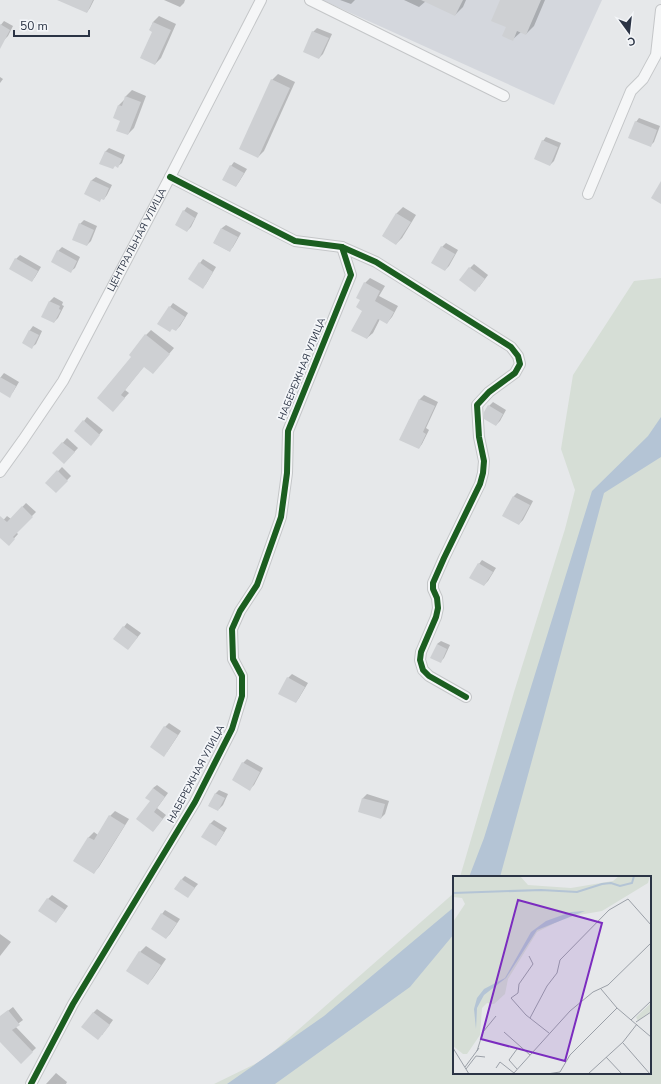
<svg xmlns="http://www.w3.org/2000/svg" width="661" height="1084" viewBox="0 0 661 1084" font-family="'Nunito Sans',sans-serif">
	<style>
		.built { fill: #d4d7dd }
		.green { fill: #d6ded6 }
		.water { fill: #b4c4d5 }
		.shadow { fill: #0003 }
		.building { fill: #ced0d3 }
		.lines { fill: none; stroke-linecap: round; stroke-linejoin: round }
		.minor-casing { stroke: #c4c6c8; stroke-width: 12 }
		.minor { stroke: #f5f6f7; stroke-width: 10 }
		.cycleway-casing { stroke: #f4f6f9; stroke-width: 8 }
		.cycleway { stroke: #1b5e20; stroke-width: 6 }
		.labels { text-anchor: middle; dominant-baseline: central; stroke-width: 3.5; stroke-linejoin: round; paint-order: stroke }
		.street-label { font-size: 10px; fill: #2b3445; stroke: #f4f6f9 }
		.inset-river { fill: none; stroke: #b4c4d5; stroke-width: 2 }
		.inset-road { fill: none; stroke: #9ba0a8; stroke-width: 1 }
		.view { fill: #7b2cbf; fill-opacity: 0.15; stroke: #7b2cbf; stroke-width: 2 }
		.inset-edge { fill: none; stroke: #2b3445; stroke-width: 2 }
	</style>
	<rect width="100%" height="100%" fill="#e6e8ea"/>
	<path class="built" d="M322 0H602L554 105Z"/>
	<path class="green" d="M661 278V1084H214L265 1059 454 893V1073H650V877H460L514 692 565 529 575 490 561 449 573 375 634 281Z"/>
	<g class="water">
		<path d="M661 417V457L604 493 543 720 500 877H469L484 838 592 491 648 436Z"/>
		<path d="M454 907V934L410 987 275 1084H227L324 1016Z"/>
	</g>
	<g class="shadow">
		<path d="M73 0H94L90 8 87 12Z"/>
		<path d="M164 0H185L184 3 180 7Z"/>
		<path d="M340 0H355L351 4Z"/>
		<path d="M404 0H466L463 7 455 15 426 1 419 7Z"/>
		<path d="M501 0H545L534 26 526 34 521 32 512 40 507 26Z"/>
		<path d="M159 16 176 24 161 58 155 64 153 31 150 30 153 22Z"/>
		<path d="M4 21 13 26 8 36 4 40 0 38V26Z"/>
		<path d="M317 28 332 34 323 54 319 58 313 32Z"/>
		<path d="M278 74 295 82 264 151 258 157 272 80Z"/>
		<path d="M0 77 3 79 0 83Z"/>
		<path d="M132 90 146 96 134 128 128 134 121 120 119 105 125 99 126 96Z"/>
		<path d="M639 118 660 126 654 142 650 146 636 122Z"/>
		<path d="M546 137 561 143 554 161 550 165 543 141Z"/>
		<path d="M109 148 125 155 122 163 118 166 105 152Z"/>
		<path d="M234 162 247 169 239 182 236 186 231 166Z"/>
		<path d="M96 177 112 185 107 195 104 199 102 198 100 200 86 194 92 180Z"/>
		<path d="M187 207 198 213 191 227 187 231 184 211Z"/>
		<path d="M403 207 416 215 402 238 396 244 383 236 397 213Z"/>
		<path d="M84 220 97 226 91 241 87 245 80 224Z"/>
		<path d="M226 225 241 233 233 247 229 251 214 243 222 228Z"/>
		<path d="M446 243 458 250 449 266 445 270 442 247Z"/>
		<path d="M62 247 80 257 75 268 71 271 58 251Z"/>
		<path d="M20 255 41 267 35 277 32 281 16 259Z"/>
		<path d="M203 259 216 267 206 284 202 288 200 263Z"/>
		<path d="M474 264 488 275 479 287 470 268Z"/>
		<path d="M370 278 385 286 379 296 398 306 392 317 387 323 380 319 373 333 367 338 361 299 365 283Z"/>
		<path d="M54 297 63 302 62 305 64 306 58 318 54 322 43 317 50 301Z"/>
		<path d="M173 303 188 313 180 326 176 330 170 307Z"/>
		<path d="M33 326 42 331 36 344 32 347 23 343 30 330Z"/>
		<path d="M151 330 174 348 153 373 144 366 125 390 129 393 113 410 132 356 146 335Z"/>
		<path d="M4 373 19 382 13 392 9 396 0 391V378Z"/>
		<path d="M424 395 438 402 426 428 429 430 422 444 419 448 401 439 420 399Z"/>
		<path d="M493 402 506 410 500 421 496 425 489 406Z"/>
		<path d="M87 417 103 430 94 441 84 421Z"/>
		<path d="M67 438 78 448 68 459 54 453Z"/>
		<path d="M62 467 71 476 56 492 47 483Z"/>
		<path d="M517 493 533 501 523 520 519 524 514 496Z"/>
		<path d="M26 503 36 512 16 532 18 534 9 544 0 536V524L7 516 11 519Z"/>
		<path d="M482 560 496 568 488 581 484 585 479 564Z"/>
		<path d="M127 623 141 633 128 649 124 627Z"/>
		<path d="M441 641 450 645 444 658 440 662 437 644Z"/>
		<path d="M292 674 308 683 299 698 296 702 288 678Z"/>
		<path d="M169 723 181 731 167 752 165 727Z"/>
		<path d="M247 759 263 768 254 785 250 789 243 763Z"/>
		<path d="M157 785 168 793 157 808 166 815 153 831 151 801 153 788Z"/>
		<path d="M219 790 228 794 223 805 219 809 209 805 216 793Z"/>
		<path d="M367 794 389 801 385 814 381 818 359 811 363 798Z"/>
		<path d="M115 811 129 819 99 867 94 872 75 860 89 837 94 832 98 835 110 816Z"/>
		<path d="M214 820 227 828 219 841 215 844 210 824Z"/>
		<path d="M185 876 198 884 188 896 182 879Z"/>
		<path d="M52 895 68 906 56 922 48 899Z"/>
		<path d="M165 910 180 919 170 934 166 938 162 914Z"/>
		<path d="M0 934 11 942 0 956Z"/>
		<path d="M146 946 166 959 153 978 148 984 140 952Z"/>
		<path d="M13 1007 23 1020 15 1026 36 1048 21 1062 1 1042H0V1017Z"/>
		<path d="M97 1009 113 1020 102 1035 93 1013Z"/>
		<path d="M56 1073 67 1082 66 1084H46Z"/>
	</g>
	<g class="building">
		<path d="M57 0H93L87 13Z"/>
		<path d="M421 0H463L455 16Z"/>
		<path d="M500 0H541L526 35 517 31 513 41 502 36 506 27 491 21Z"/>
		<path d="M153 22 171 30 155 65 140 58 152 32 149 30Z"/>
		<path d="M0 24 10 30 0 49Z"/>
		<path d="M312 31 329 38 319 59 303 52Z"/>
		<path d="M271 79 290 88 258 158 239 149Z"/>
		<path d="M125 96 141 102 128 135 116 131 120 121 113 118 118 105 122 106Z"/>
		<path d="M635 121 657 130 651 147 628 138Z"/>
		<path d="M542 140 558 147 550 166 534 159Z"/>
		<path d="M105 151 122 159 118 168 115 166 113 169 99 164Z"/>
		<path d="M230 165 244 173 236 187 222 180Z"/>
		<path d="M91 180 109 188 104 200 101 199 100 202 84 194Z"/>
		<path d="M661 181V204L651 198Z"/>
		<path d="M183 210 195 218 187 232 175 225Z"/>
		<path d="M396 213 411 222 396 245 382 236Z"/>
		<path d="M79 223 94 230 87 246 72 240Z"/>
		<path d="M221 228 238 237 230 252 213 243Z"/>
		<path d="M441 246 455 254 445 271 431 263Z"/>
		<path d="M57 250 77 261 71 273 51 262Z"/>
		<path d="M15 258 38 271 32 282 9 269Z"/>
		<path d="M199 262 213 272 203 289 188 279Z"/>
		<path d="M469 267 485 279 475 292 459 280Z"/>
		<path d="M364 282 380 291 375 301 394 312 387 324 378 319 367 339 351 331 362 311 356 307 360 300 356 298Z"/>
		<path d="M49 301 60 306 59 309 61 310 54 323 41 317Z"/>
		<path d="M169 306 185 317 176 331 172 329 170 332 157 324Z"/>
		<path d="M29 330 39 335 32 349 22 343Z"/>
		<path d="M145 334 170 354 153 374 144 367 121 395 125 398 113 412 97 398 131 357 129 355Z"/>
		<path d="M0 377 16 386 10 398 0 392Z"/>
		<path d="M419 399 435 406 423 432 426 434 419 449 399 440Z"/>
		<path d="M488 405 503 414 496 426 484 419V412Z"/>
		<path d="M83 420 100 435 91 446 74 431Z"/>
		<path d="M62 442 75 452 64 464 52 453Z"/>
		<path d="M57 470 68 481 56 493 45 483Z"/>
		<path d="M513 496 530 505 519 525 502 516Z"/>
		<path d="M22 506 33 517 13 537 15 539 9 546 0 538V516L7 522Z"/>
		<path d="M478 563 493 572 484 586 469 578Z"/>
		<path d="M123 626 138 637 128 650 113 639Z"/>
		<path d="M437 644 447 649 441 663 430 658Z"/>
		<path d="M287 677 305 687 296 703 278 694Z"/>
		<path d="M164 726 178 735 164 757 150 747Z"/>
		<path d="M242 762 260 772 250 791 232 780Z"/>
		<path d="M153 788 165 797 154 812 163 819 153 832 136 819 150 801 145 798Z"/>
		<path d="M215 793 225 798 218 811 208 806Z"/>
		<path d="M362 798 385 804 381 819 358 812Z"/>
		<path d="M109 815 125 825 94 874 73 861 88 837 94 840Z"/>
		<path d="M210 823 224 832 216 846 201 837Z"/>
		<path d="M181 879 195 888 188 898 174 889Z"/>
		<path d="M47 898 65 910 56 923 38 911Z"/>
		<path d="M161 913 177 923 166 939 151 929Z"/>
		<path d="M139 951 161 965 148 985 126 971Z"/>
		<path d="M8 1010 20 1025 12 1030 33 1052 21 1064 0 1042V1016Z"/>
		<path d="M93 1012 110 1025 98 1040 81 1027Z"/>
	</g>
	<g class="lines">
		<defs>
			<g id="minor">
				<path d="M310 0 504 96"/>
				<path d="M170 177 295 241 342 247 376 262 511 347 518 356 520 364 515 373 489 392 477 405 479 437 484 461 483 473 480 484 444 558 433 583V589L437 598 438 608 436 617 421 652 420 660 423 670 429 676 466 697"/>
				<path d="M588 194 631 91 643 79 656 55 661 10"/>
				<path id="s1" d="M0 472 23 440 63 381 170 177 261 0"/>
				<path d="M31 1084 73 1004 195 802 232 729 242 696V676L233 659 232 629 240 611 257 585 281 517 287 473 288 431 351 275 342 247"/>
			</g>
		</defs>
		<use href="#minor" class="minor-casing"/>
		<use href="#minor" class="minor"/>
		<defs>
			<g id="cycleway">
				<path d="M170 177 295 241 342 247 376 262 511 347 518 356 520 364 515 373 489 392 477 405 479 437 484 461 483 473 480 484 444 558 433 583V589L437 598 438 608 436 617 421 652 420 660 423 670 429 676 466 697"/>
				<path d="M31 1084 73 1004 195 802 232 729 242 696V676L233 659 232 629 240 611 257 585 281 517 287 473 288 431 351 275 342 247"/>
			</g>
		</defs>
		<use href="#cycleway" class="cycleway-casing"/>
		<use href="#cycleway" class="cycleway"/>
	</g>
	<g class="labels">
		<g class="street-label">
			<text stroke="none"><textPath href="#s1" startOffset="270">ЦЕНТРАЛЬНАЯ УЛИЦА</textPath></text>
			<text transform="translate(302 369) rotate(-68)">НАБЕРЕЖНАЯ УЛИЦА</text>
			<text transform="translate(196 774) rotate(-62)">НАБЕРЕЖНАЯ УЛИЦА</text>
		</g>
	</g>
	<g transform="translate(453 876)">
		<rect width="198" height="198" fill="#e6e8ea"/>
		<path d="M0 0H67L75 9 118 12 160 5 166 0H197L195 7 149 35 114 41 84 56 55 103 52 118 41 128 34 127 29 132 27 159 14 178H10L0 170V46L12 28 9 22 0 21ZM198 127V135L185 145 183 141Z" fill="#d6ded6"/>
		<path d="M132 35 84 54 53 102 31 119 24 132 23 153 21 133 24 122 31 113 52 102 78 56 93 45 118 36Z" fill="#b4c4d5"/>
		<path class="inset-river" d="M0 17 88 14 124 16 149 8 158 7 167 10 179 7 181 0"/>
		<path class="inset-road" d="M76 80 80 88 66 108 65 117 58 122 73 139 96 157M148 113 164 132 198 161M77 142 94 110 104 97 107 84 156 34 175 23 198 49M178 144 198 125M183 146 198 136M51 156 77 179M170 167 197 198M0 172 16 198M64 173 56 184 64 193M24 175 30 156 43 140M153 181 169 198M12 191 26 172M43 192 47 186 61 197M13 193 23 180 32 181M60 198 117 135 140 116 155 109 198 67M94 198 107 196 117 179 164 132M135 198 170 166 184 148"/>
		<path class="view" d="M65 24 149 47 112 185 28 163Z"/>
		<rect width="198" height="198" class="inset-edge"/>
	</g>
	<g transform="translate(629 32) rotate(165)" stroke="#f4f6f9" stroke-width="3" paint-order="stroke">
	<path d="M0-3L7 15L0 10L-7 15Z" fill="#2b3445"/>
	<text y="-6" font-size="11" font-weight="bold" text-anchor="middle" fill="#2b3445">С</text>
	</g>
	<path d="M14 30v6h75v-6" fill="none" stroke="#2b3445" stroke-width="2"/>
	<text x="20" y="30" font-size="12" fill="#2b3445" stroke="#f4f6f9" stroke-width="3" paint-order="stroke">50 m</text>
</svg>
